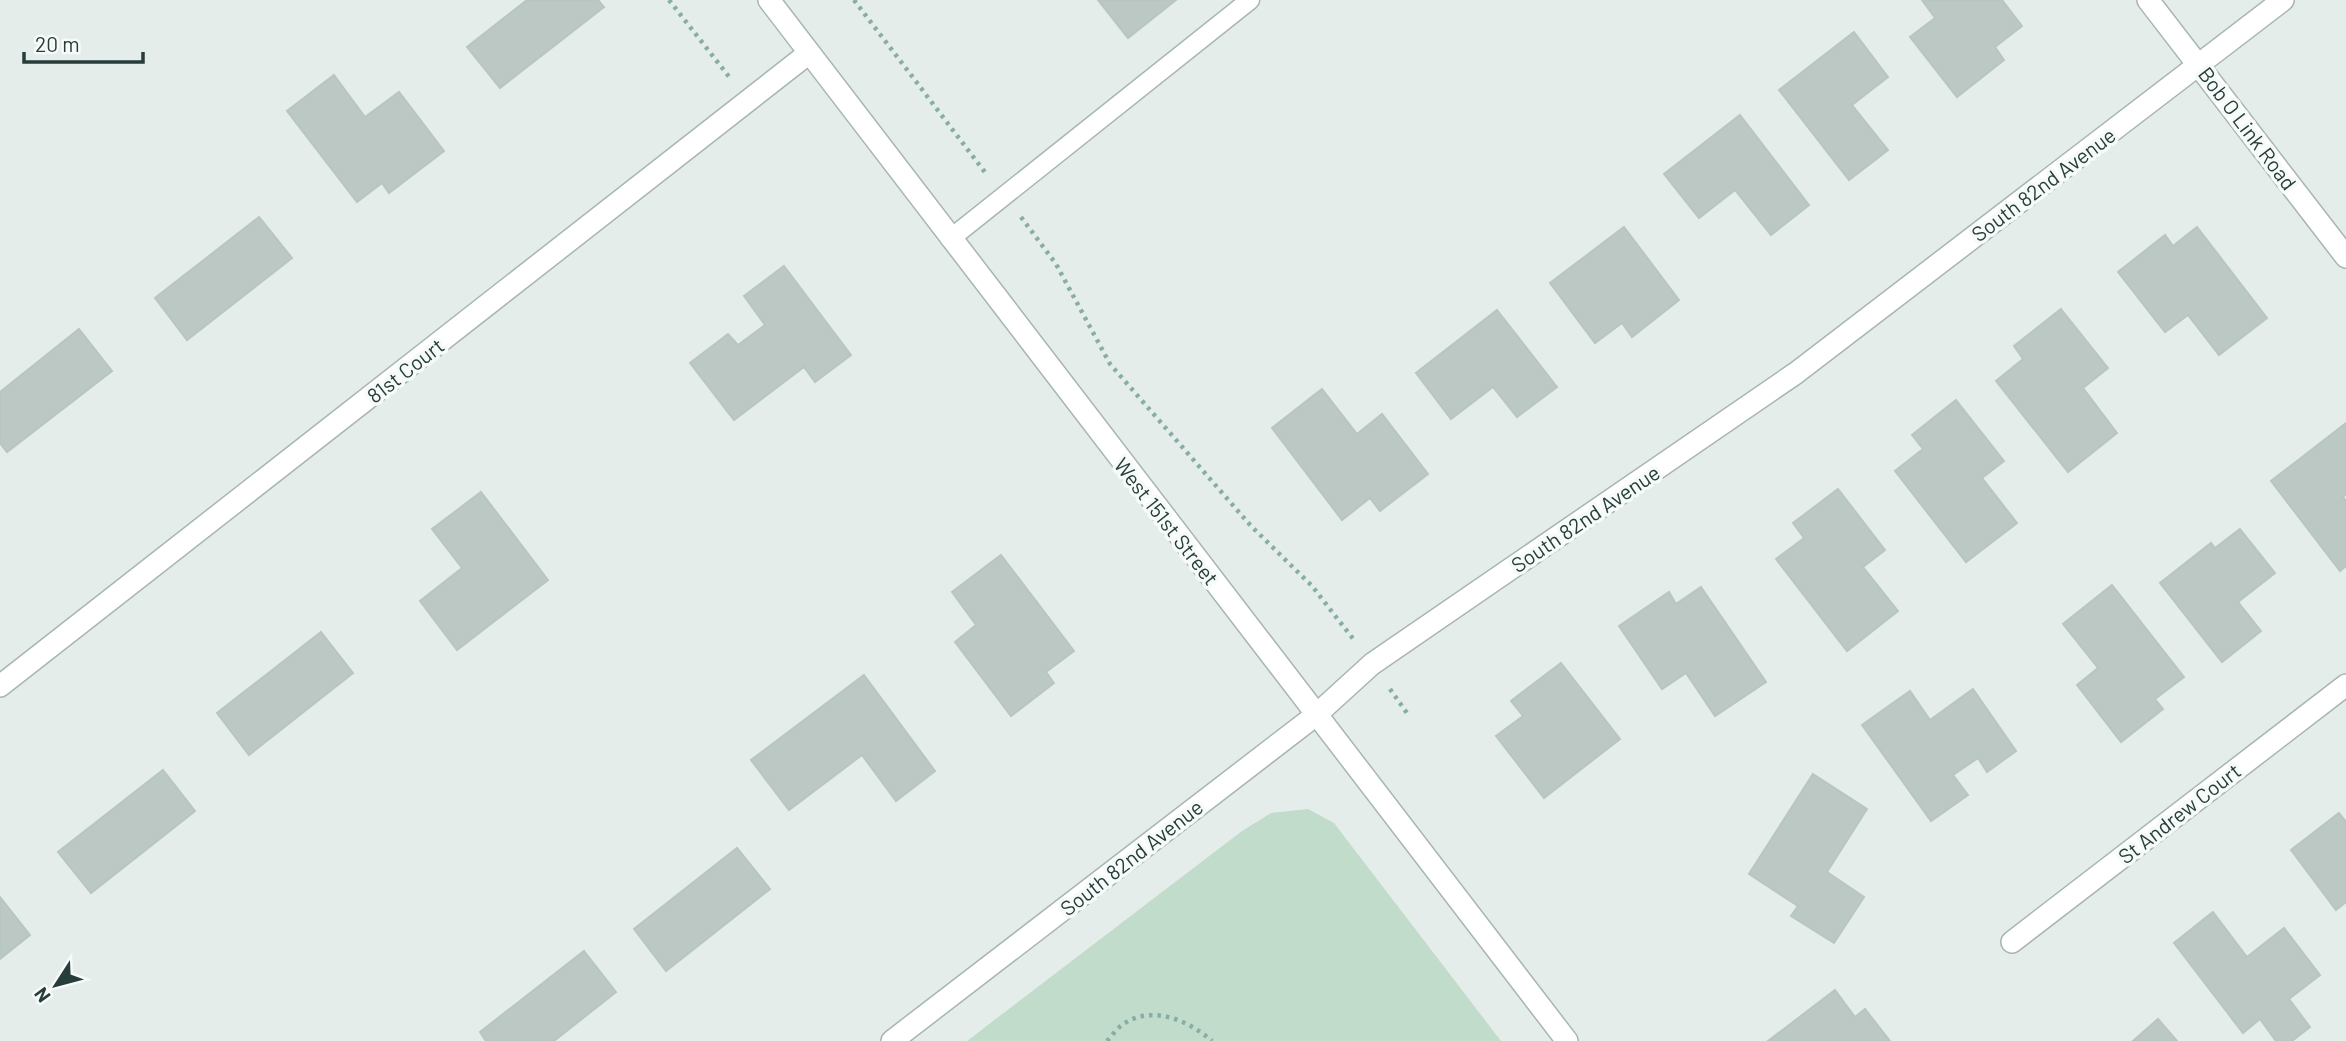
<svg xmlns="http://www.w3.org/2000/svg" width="2346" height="1041" viewBox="0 0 2346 1041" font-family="Barlow,sans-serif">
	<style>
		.green { fill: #c1dccb }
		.building { fill: #bbc8c4; stroke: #b8c6c2; stroke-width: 2 }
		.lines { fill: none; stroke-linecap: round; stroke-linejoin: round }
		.service-casing { stroke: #a8b5b2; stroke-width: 21 }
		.minor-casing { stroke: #a8b5b2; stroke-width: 24 }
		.tertiary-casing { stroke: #a8b5b2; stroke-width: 24 }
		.path { stroke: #89ada6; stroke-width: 4.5; stroke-dasharray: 3.5 5; stroke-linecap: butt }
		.service { stroke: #fff; stroke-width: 18 }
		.minor { stroke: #fff; stroke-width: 21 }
		.tertiary { stroke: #fff; stroke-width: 21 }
		.labels { text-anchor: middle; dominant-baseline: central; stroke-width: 7; stroke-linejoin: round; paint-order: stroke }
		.street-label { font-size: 21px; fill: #263d3a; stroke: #f6faf8 }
	</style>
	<rect width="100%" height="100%" fill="#e5edea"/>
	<path class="green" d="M1308 809 1334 823 1501 1041H967L1242 831 1271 813Z"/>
	<g class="building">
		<path d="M527 0H598L604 7 500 88 467 47Z"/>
		<path d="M1098 0H1176L1128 38Z"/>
		<path d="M1922 0H2002L2022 26 1995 47 2004 60 1957 97 1910 37 1935 18Z"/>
		<path d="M1854 32 1888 77 1852 105 1888 150 1849 180 1779 90Z"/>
		<path d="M334 75 365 117 399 92 444 151 389 193 382 183 357 202 287 111Z"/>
		<path d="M1740 115 1809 205 1771 235 1735 190 1699 218 1664 174Z"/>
		<path d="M259 217 292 258 187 340 155 298Z"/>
		<path d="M1624 227 1679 300 1632 337 1622 323 1595 343 1550 283Z"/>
		<path d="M2197 227 2267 318 2219 355 2188 315 2165 332 2118 272 2165 235 2173 246Z"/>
		<path d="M784 266 851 355 815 382 804 367 734 420 690 363 728 334 738 345 765 325 744 296Z"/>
		<path d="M2061 309 2108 368 2083 388 2117 433 2068 472 1996 381 2023 359 2014 346Z"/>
		<path d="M1497 310 1557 387 1517 417 1493 387 1451 419 1416 373Z"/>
		<path d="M79 329 112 371 7 452 0 443V392Z"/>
		<path d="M1322 389 1357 434 1382 414 1428 474 1380 511 1370 498 1342 520 1272 428Z"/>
		<path d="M1956 400 2004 461 1982 478 2017 523 1966 562 1895 471 1923 449 1912 435Z"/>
		<path d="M2346 423V494L2343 497 2346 501V566L2340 571 2271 481Z"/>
		<path d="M1838 489 1885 550 1863 567 1898 611 1847 651 1776 559 1804 538 1793 523Z"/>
		<path d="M481 492 548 580 457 650 420 601 462 568 432 529Z"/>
		<path d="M2240 529 2275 573 2238 602 2261 631 2222 662 2160 583 2211 543 2215 548Z"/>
		<path d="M1001 555 1074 651 1046 672 1054 683 1011 716 955 642 976 625 952 592Z"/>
		<path d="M2112 585 2184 677 2155 699 2163 709 2121 742 2077 685 2098 668 2063 624Z"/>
		<path d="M1701 587 1766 682 1715 716 1686 673 1662 689 1619 626 1669 592 1676 604Z"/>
		<path d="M321 632 353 673 249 755 217 713Z"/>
		<path d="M1561 663 1620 739 1544 798 1496 736 1523 716 1511 701Z"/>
		<path d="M864 675 935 771 896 801 862 755 789 810 751 760Z"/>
		<path d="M1973 689 2016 751 1987 772 1978 758 1953 775 1968 795 1931 821 1862 725 1910 691 1930 720Z"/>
		<path d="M163 770 195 811 91 893 58 852Z"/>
		<path d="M1813 774 1867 809 1827 872 1864 897 1834 943 1791 916 1798 906 1749 874Z"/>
		<path d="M2339 813 2346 822V902L2336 910 2291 850Z"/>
		<path d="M737 848 770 889 666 971 634 929Z"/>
		<path d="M0 897 30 935 0 959Z"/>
		<path d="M2213 912 2247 957 2284 928 2320 975 2289 999 2310 1027 2292 1041H2276L2260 1019 2243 1033 2174 943Z"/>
		<path d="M584 951 616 992 554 1041H486L480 1032Z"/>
		<path d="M1835 990 1855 1017 1865 1009 1890 1041H1768Z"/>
		<path d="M2158 1019 2177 1041H2133Z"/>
	</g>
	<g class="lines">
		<defs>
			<path id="service" d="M950 239 1250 0"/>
			<g id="minor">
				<path d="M2148 0 2346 257"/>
				<path d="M0 686 809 53"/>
				<path d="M2012 942 2346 685"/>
				<path d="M892 1041 1316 715 1372 664 1796 373 2283 0"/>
			</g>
			<path id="tertiary" d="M769 0 1567 1041"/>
		</defs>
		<use href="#service" class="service-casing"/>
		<use href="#minor" class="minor-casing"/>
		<use href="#tertiary" class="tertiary-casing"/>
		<g class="path">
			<path d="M669 0 730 78"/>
			<path d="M854 0 987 175"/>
			<path d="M1021 217 1056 264 1110 364 1251 526 1312 586 1354 640"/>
			<path d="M1390 689 1409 716"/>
			<path d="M1107 1041C1112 1036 1116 1029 1122 1025 1151 1004 1188 1020 1212 1041"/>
		</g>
		<use href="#service" class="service"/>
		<use href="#minor" class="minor"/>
		<use href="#tertiary" class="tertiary"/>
	</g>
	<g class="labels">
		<g class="street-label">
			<text transform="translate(2248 128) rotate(53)">Bob O Link Road</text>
			<text transform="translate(2043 184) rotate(-37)">South 82nd Avenue</text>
			<text transform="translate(405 370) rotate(-38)">81st Court</text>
			<text transform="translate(1585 518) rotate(-34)">South 82nd Avenue</text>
			<text transform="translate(1167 521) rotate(52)">West 151st Street</text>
			<text transform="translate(2179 813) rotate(-38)">St Andrew Court</text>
			<text transform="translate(1131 857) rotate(-38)">South 82nd Avenue</text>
		</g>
	</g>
	<g transform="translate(56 985) rotate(234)" stroke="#f6faf8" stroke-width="5" paint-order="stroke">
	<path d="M0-5L12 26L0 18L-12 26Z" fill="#263d3a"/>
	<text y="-10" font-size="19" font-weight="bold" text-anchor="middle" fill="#263d3a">N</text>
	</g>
	<path d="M24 52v10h119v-10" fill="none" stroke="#263d3a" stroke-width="3.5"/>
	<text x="35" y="52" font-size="21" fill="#263d3a" stroke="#f6faf8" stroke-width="5" paint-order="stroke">20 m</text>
</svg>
